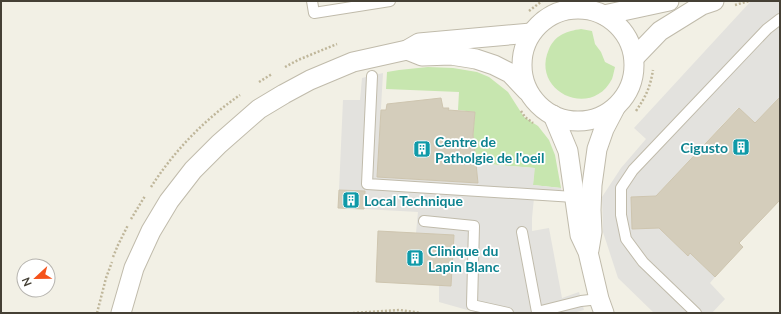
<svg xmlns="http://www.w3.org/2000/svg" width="781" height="314" viewBox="0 0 781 314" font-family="Lato,sans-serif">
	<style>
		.green { fill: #c7e6af }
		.parking { fill: #e3e2de }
		.building { fill: #d4cdbb; stroke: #cec5af }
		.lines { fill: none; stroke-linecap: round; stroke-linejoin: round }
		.service-casing { stroke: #c0bbab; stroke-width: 12 }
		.minor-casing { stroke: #c0bbab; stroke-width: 21 }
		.path { stroke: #bfb69a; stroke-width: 2.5; stroke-dasharray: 2 2; stroke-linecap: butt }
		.service { stroke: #fff; stroke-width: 10 }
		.minor { stroke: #fff; stroke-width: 19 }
		.labels { text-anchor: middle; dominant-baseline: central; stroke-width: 3.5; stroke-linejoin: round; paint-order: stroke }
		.culture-label { font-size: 14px; font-weight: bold; fill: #0d838f; stroke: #fff; text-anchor: start }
	</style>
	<rect width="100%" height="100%" fill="#f2f0e5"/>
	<g class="green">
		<path d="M581 29 592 31 595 44 601 52 605 62 615 67C614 71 613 76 612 79 591 120 530 91 549 49 555 35 567 31 581 29Z"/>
		<path d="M428 67 453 68 477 72 489 77 508 92 524 117 538 126 549 140 555 155 561 188 533 185 534 168 476 163 473 135 475 112 458 110 459 92 386 89 387 72 399 70Z"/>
	</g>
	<g class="parking">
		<path d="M751 1H780V97L755 123 738 108 656 196 631 197 632 229 659 228 688 255 690 253 715 277 710 283 725 299 712 313H654L618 278 603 232 602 197 621 168 646 139 634 128Z"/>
		<path d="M383 73 377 177 478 183 476 163 535 168 533 185 561 188 563 201 534 198 532 218V231L549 228 562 298 579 292 584 310 573 313H478L439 302V285L451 286 454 235 416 233 418 212 364 209 365 191 339 190 343 100H360L362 78Z"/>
	</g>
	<g class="building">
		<path d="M780 97V200L739 243 743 247 715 277 690 253 688 256 659 228 632 229 631 197 656 196 739 108 755 123Z"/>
		<path d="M441 98 443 108H449L448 110 475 112 473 135 478 183 377 177 381 110H386L387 104Z"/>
		<path d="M339 190 365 191 364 209 338 208Z"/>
		<path d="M378 231 454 235 451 286 376 282Z"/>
	</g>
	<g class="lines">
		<defs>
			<g id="service">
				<path d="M312 1 314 13 390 1"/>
				<path d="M372 76 367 184 574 197"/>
				<path d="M424 221 474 226 472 305 508 313"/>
				<path d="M522 232 537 312 581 301 599 299"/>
				<path d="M696 313 643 262 626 239 621 215V188L633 170 767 29 780 19"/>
			</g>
			<g id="minor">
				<circle cx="578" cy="65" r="56"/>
				<path d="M604 15 669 1"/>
				<path d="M407 50 422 56 451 55 476 59 494 65 510 73 527 91"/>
				<path d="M634 58 660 31 702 5 714 1"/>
				<path d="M553 115 568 151 580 235 588 252 599 299 604 313"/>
				<path d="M589 250 592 232 591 210 592 185 597 149 604 129 615 108"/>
				<path d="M121 313 134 268 151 231 169 201 193 170 219 144 259 109 284 94 310 80 353 62 407 50 419 43 531 33"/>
			</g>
		</defs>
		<use href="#service" class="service-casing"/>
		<use href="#minor" class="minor-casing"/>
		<g class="path">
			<path d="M735 5 749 1"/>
			<path d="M529 11 542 1"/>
			<path d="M285 67 298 60 337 44"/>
			<path d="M259 82 272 74"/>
			<path d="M521 111 525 117 533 123"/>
			<path d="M636 111C646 96 650 88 653 70"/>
			<path d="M151 187C174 151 205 119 240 95"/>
			<path d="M131 219 145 196"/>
			<path d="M113 257 118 245 128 225"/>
			<path d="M97 313 106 278 112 262"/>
			<path d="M353 313 400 310 421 313"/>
		</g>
		<use href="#service" class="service"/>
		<use href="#minor" class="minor"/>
	</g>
	<defs>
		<symbol id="building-square" viewBox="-11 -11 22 22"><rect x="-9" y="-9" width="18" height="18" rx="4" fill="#0f9aa8" stroke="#fff"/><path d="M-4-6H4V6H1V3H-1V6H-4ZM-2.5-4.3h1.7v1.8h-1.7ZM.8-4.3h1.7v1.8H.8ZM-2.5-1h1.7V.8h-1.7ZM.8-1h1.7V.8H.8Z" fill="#fff"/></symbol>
	</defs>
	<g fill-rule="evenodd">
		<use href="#building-square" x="731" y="137" width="20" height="20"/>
		<use href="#building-square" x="412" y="139" width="20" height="20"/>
		<use href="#building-square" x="341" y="190" width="20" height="20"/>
		<use href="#building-square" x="405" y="248" width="20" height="20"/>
	</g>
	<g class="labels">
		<g class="culture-label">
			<text x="435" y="141">Centre de<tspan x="435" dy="16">Patholgie de l'oeil</tspan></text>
			<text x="728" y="147" text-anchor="end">Cigusto</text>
			<text x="364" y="200">Local Technique</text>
			<text x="428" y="250">Clinique du<tspan x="428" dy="16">Lapin Blanc</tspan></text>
		</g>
	</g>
	<rect width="781" height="314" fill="none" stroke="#454035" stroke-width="4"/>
	<g transform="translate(36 278) rotate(248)"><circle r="19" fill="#ffffff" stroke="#b5b3ae"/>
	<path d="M0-3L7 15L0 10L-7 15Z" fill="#f5521a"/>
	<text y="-6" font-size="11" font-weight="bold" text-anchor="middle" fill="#454035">N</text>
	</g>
</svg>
